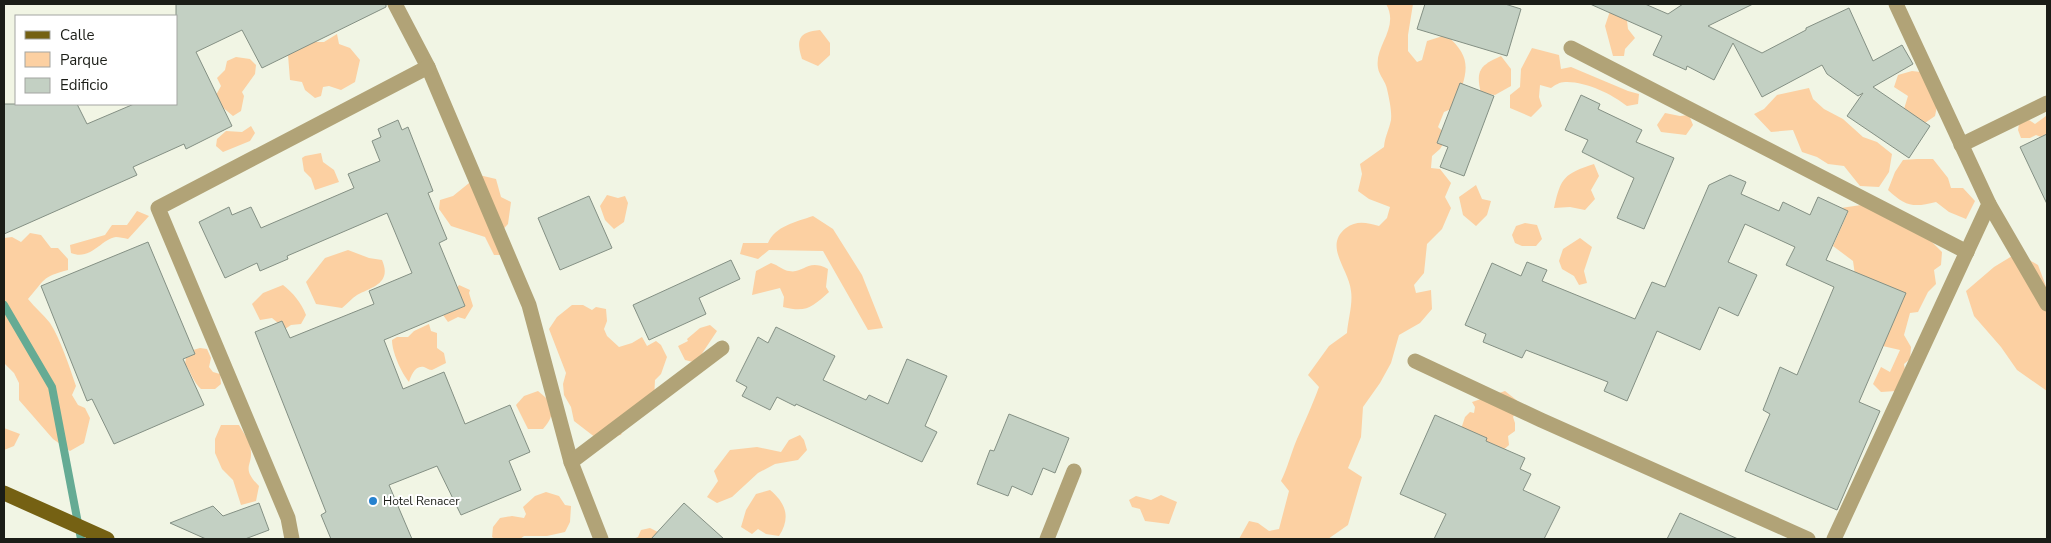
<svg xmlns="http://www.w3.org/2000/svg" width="2051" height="543" viewBox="0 0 2051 543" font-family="'Nunito Sans',sans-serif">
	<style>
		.green { fill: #fcd0a2 }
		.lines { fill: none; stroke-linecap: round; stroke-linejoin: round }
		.stream { stroke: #65ab94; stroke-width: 8 }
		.building { fill: #c3d0c3; stroke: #849084 }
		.minor { stroke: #b1a377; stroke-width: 15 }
		.major { stroke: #756113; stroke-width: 15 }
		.poi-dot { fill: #2682cf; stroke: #fff; stroke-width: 2 }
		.labels { text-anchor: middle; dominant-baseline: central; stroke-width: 4; stroke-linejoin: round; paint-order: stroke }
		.poi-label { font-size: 12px; fill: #1b1d17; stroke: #fff; text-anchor: start }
	</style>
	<rect width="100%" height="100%" fill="#f1f5e4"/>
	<g class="green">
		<path d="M1386 4H1413L1408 35V51L1417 62 1422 60 1427 41 1446 35C1476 60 1465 74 1456 107L1444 112 1438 127 1448 136 1440 149 1432 156 1431 168 1440 169 1451 183 1445 197 1451 208 1442 229 1427 244 1424 273 1414 285 1416 293 1431 290 1432 309 1420 323 1399 335 1391 363 1380 383 1363 407 1361 437 1348 468 1362 477 1348 525 1328 539H1239L1249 521 1258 523 1269 531 1279 529 1289 491 1281 481C1288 467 1291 453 1297 439 1305 421 1312 406 1319 387L1308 375 1329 346 1347 333C1348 320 1353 304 1351 291 1349 269 1323 246 1346 228 1357 220 1367 223 1379 226L1387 218 1390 207 1369 199 1358 191 1362 174 1360 164 1384 147C1385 136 1389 130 1391 120 1392 111 1389 98 1387 89 1386 82 1379 75 1378 68 1374 46 1400 28 1386 4Z"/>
		<path d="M1617 4 1626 12 1628 29 1635 38 1625 49 1624 56H1613L1605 26 1610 11Z"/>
		<path d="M820 30 830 43V55L818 66 802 59C796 40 798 32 820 30Z"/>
		<path d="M337 34 339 44 350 48 360 60 355 82 341 90 329 86 323 87 321 96 315 98 305 90 302 82 290 80 288 55 314 42H324Z"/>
		<path d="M1532 48 1559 55 1561 69 1571 67 1628 91 1639 94 1638 104 1627 106C1612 94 1585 81 1565 82 1560 82 1555 85 1551 88L1540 85 1539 97 1542 106 1531 117 1510 108V95L1520 87 1521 69Z"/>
		<path d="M1501 56 1511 69V86L1495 95 1481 93C1475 70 1481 65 1501 56Z"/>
		<path d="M236 57 250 59 256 65 255 74 242 92 244 96 241 111 233 116 221 106 216 95 221 86 217 78 225 70 227 61Z"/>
		<path d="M1912 71 1921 72 1939 97 1935 116 1925 123 1904 109 1908 96 1894 87 1898 75Z"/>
		<path d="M1809 88 1813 99 1824 109 1843 119 1863 137 1877 142 1892 154 1889 172 1879 187 1860 186 1844 166 1828 164 1817 157 1802 152 1793 130 1771 132 1754 114 1764 109 1777 95Z"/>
		<path d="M1665 113 1680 116 1689 115 1693 125 1686 135 1661 132 1657 125Z"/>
		<path d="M2046 116 2047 134 2041 137 2036 135 2030 138H2021L2018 130 2019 124 2029 120 2035 124Z"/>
		<path d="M251 126 255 133 250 141 223 152 216 146 217 139 226 131 242 132Z"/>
		<path d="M321 153 323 162 334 170 339 182 315 190 311 178 304 171 302 158 305 156Z"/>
		<path d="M1917 159H1933L1948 178 1951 188H1963L1975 201 1966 219 1949 212 1936 202C1913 208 1905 206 1888 190L1895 172 1903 160Z"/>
		<path d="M1594 164 1599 176 1591 190 1595 199 1585 210 1570 207 1554 208C1561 177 1564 174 1594 164Z"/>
		<path d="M479 175 496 179 501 197 511 202 508 224 496 237 502 255H494L485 237 451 226 439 209 440 200 453 196Z"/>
		<path d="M1476 185 1482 199 1491 201 1487 215 1476 226 1463 215 1459 197Z"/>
		<path d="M607 195 618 198 625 196 628 203 624 222 614 229 605 220 600 206Z"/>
		<path d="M1861 205 1931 241 1942 252 1941 265 1934 270 1936 284 1928 292 1918 312 1910 313 1904 335 1911 347 1910 359 1904 364 1905 370 1896 391 1881 392 1873 384 1881 367 1890 372 1900 350 1874 344 1855 275 1853 261 1833 246 1848 212 1841 208Z"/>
		<path d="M137 211 149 216 128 239C124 238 119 237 116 237 101 239 91 261 71 253L70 245 105 235 112 225H127Z"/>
		<path d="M813 216 833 229 862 275 883 328 868 330 823 251 769 250 758 259 740 254 743 243H768C775 226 796 222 813 216Z"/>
		<path d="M1525 223 1537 225 1542 239 1536 246H1522L1515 243 1512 235 1516 226Z"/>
		<path d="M30 233 41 235 51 248H58L68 259V270C41 277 45 280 28 299 35 308 43 314 50 323 61 340 69 366 76 386L72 395 78 405 85 408 90 418 84 443 70 451 53 439 19 400V383L14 373 4 363V238L12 237 21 242Z"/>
		<path d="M1580 238 1592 247 1584 271 1587 283 1579 285 1574 276 1562 269 1559 261 1563 249Z"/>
		<path d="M348 250 369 258 382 260C392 283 373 287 357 295 352 298 347 304 342 308L316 304 306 282 325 258Z"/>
		<path d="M2017 253 2038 265 2047 289V391L2017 370 2001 347 1974 316 1966 291 1994 267Z"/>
		<path d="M771 263C778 265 784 271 789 271 804 274 807 258 828 269L826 287 829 292C812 307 807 313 783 307L784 297 780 288 752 295 756 271Z"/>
		<path d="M283 285C293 293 301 302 306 315L301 324 291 325 285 329 272 318 260 320 252 304 263 293Z"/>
		<path d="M459 285 470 290 469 293 473 306 465 319 458 317 448 322 443 315 465 306 457 288Z"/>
		<path d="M572 305H583L592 310 596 307 606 309 607 321 604 329 607 336 619 347 632 343 642 337 647 346 656 341 661 345 667 357 661 374 655 380 654 400 627 417 621 435 596 438 574 421 571 407 564 395 563 384 566 373 549 329 557 317Z"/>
		<path d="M429 324 431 331 437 333V348L444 353 446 363 432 370C429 370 427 368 424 367 415 365 411 376 409 382 401 372 392 352 392 340L397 337H408L414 331Z"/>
		<path d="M710 325 717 331 701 355 693 362 685 360 678 346 688 341 687 339 700 328Z"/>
		<path d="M200 348 207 349 211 358 209 367 213 372 220 374 221 384 215 389H201C193 382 191 372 185 364L186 358 194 354 193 350Z"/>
		<path d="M538 391 552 403C553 415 550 421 543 429H528L516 405 524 396Z"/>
		<path d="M1505 391 1520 403 1513 417 1515 423V431L1508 436 1509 445 1500 453 1461 429 1465 417 1470 412 1474 413 1475 407 1472 402Z"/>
		<path d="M221 425H239C242 431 249 439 250 446 255 466 239 466 259 486L256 501 241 505 233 480 222 469 215 453V439Z"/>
		<path d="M4 428 20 434 14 446 4 450Z"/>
		<path d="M800 435 804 440 807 450 798 460 775 464 758 473 732 497 717 503 707 497 718 481 714 471 730 450 757 447 781 452 789 440Z"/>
		<path d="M770 490C786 503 791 518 779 536L766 534 758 529 752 534 741 527 746 510 756 494Z"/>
		<path d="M546 492 559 496 565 505 571 506 570 522 565 532 547 536H524L520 539H495L492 537 493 527 500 518 512 516 524 518 526 514 523 507 535 496Z"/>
		<path d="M1161 495 1177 502 1169 524 1145 521 1140 509 1132 507 1129 500 1136 496 1151 500Z"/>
		<path d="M650 528 658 532 659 539H633L638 537 641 530Z"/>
	</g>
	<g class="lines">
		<path class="stream" d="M4 305 52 387 81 539"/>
	</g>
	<g class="building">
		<path d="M176 4H386V7L262 68 242 30 196 52 232 126 186 149 184 144 133 167 137 175 4 234V104H77L87 124 134 104H176Z"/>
		<path d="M1425 4H1505L1521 9 1507 56 1417 29Z"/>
		<path d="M1590 4H1645L1668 14 1683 4H1753L1708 26 1762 53 1806 30V28L1849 8 1873 61 1902 45 1913 64 1873 87 1930 126 1909 158 1847 116 1863 93 1858 96 1827 74 1822 65 1762 97 1733 43 1714 80 1687 66 1686 70 1653 55 1662 36Z"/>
		<path d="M1460 83 1494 96 1464 176 1440 167 1448 147 1437 143Z"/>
		<path d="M1581 95 1600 104 1598 109 1642 130 1636 142 1674 158 1644 229 1617 218 1634 178 1582 152 1588 140 1565 130Z"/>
		<path d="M398 120 402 130 408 127 433 191 428 193 447 239 439 243 465 306 384 340 403 389 444 372 465 424 510 405 530 452 509 461 521 490 461 515 437 466 389 485 412 539H331L321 515 326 512 255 332 282 321 290 338 374 304 369 291 412 273 387 213 287 256 288 259 260 271 257 263 225 278 199 222 229 207 232 215 251 207 261 228 354 188 348 174 380 161 372 141 381 137 378 129Z"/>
		<path d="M2047 134V204L2020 147Z"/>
		<path d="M1730 175 1746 182 1741 194 1779 211 1783 202 1810 215 1818 197 1848 211 1826 260 1906 293 1859 402 1880 411 1837 510 1745 471 1770 414 1763 410 1780 367 1797 375 1834 287 1786 265 1795 247 1745 224 1728 262 1757 275 1738 316 1719 307 1700 350 1657 331 1627 401 1604 391 1608 382 1526 350 1522 358 1483 342 1486 334 1465 325 1492 263 1521 276 1527 262 1547 270 1542 281 1635 319 1652 282 1665 287 1709 185Z"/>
		<path d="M589 196 612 248 560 270 538 218Z"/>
		<path d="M148 242 195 354 183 359 204 405 114 444 92 399 87 401 41 286Z"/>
		<path d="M731 260 740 279 699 298 706 314 649 340 633 305Z"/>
		<path d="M776 327 835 356 823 380 866 400 869 395 888 404 907 359 947 376 925 426 937 432 922 462 796 404 795 406 777 397 770 410 742 396 747 387 736 381 758 337 768 343Z"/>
		<path d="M1009 414 1069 438 1055 473 1043 468 1032 495 1012 486 1008 496 977 484 990 450 994 451Z"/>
		<path d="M1435 415 1487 438 1486 441 1525 458 1520 469 1531 474 1523 490 1560 507 1544 539H1434L1446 514 1400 494Z"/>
		<path d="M259 503 269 530 245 539H206L170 523 213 506 223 516Z"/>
		<path d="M684 503 724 539H651Z"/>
		<path d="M1680 513 1738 539H1667Z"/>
	</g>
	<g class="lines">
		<g class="minor">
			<path d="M395 4 428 67 529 305 571 462 601 539"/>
			<path d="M1571 48 1967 252"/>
			<path d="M1961 145 2047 103"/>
			<path d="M1989 204 2047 304"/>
			<path d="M1415 361 1541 420 1808 539"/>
			<path d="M571 462 722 348"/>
			<path d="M292 539 288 518 158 208 428 67"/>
			<path d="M1047 539 1074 471"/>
			<path d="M1834 539 1989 204 1896 4"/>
		</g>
		<path class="major" d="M4 493 107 539"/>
	</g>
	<circle class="poi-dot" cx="373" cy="501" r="5"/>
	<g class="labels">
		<g class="poi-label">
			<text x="383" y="501">Hotel Renacer</text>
		</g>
	</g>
	<rect width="2051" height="543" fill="none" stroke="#1b1d17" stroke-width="10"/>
	<rect x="15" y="15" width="162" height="90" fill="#ffffff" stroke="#a4a5a2"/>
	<rect x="25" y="31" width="25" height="8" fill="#756113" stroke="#a4a5a2"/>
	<text x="60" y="40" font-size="15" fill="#1b1d17">Calle</text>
	<rect x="25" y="52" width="25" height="15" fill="#fcd0a2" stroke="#a4a5a2"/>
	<text x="60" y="65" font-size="15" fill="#1b1d17">Parque</text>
	<rect x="25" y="78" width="25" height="15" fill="#c3d0c3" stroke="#a4a5a2"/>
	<text x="60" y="90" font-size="15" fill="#1b1d17">Edificio</text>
</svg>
